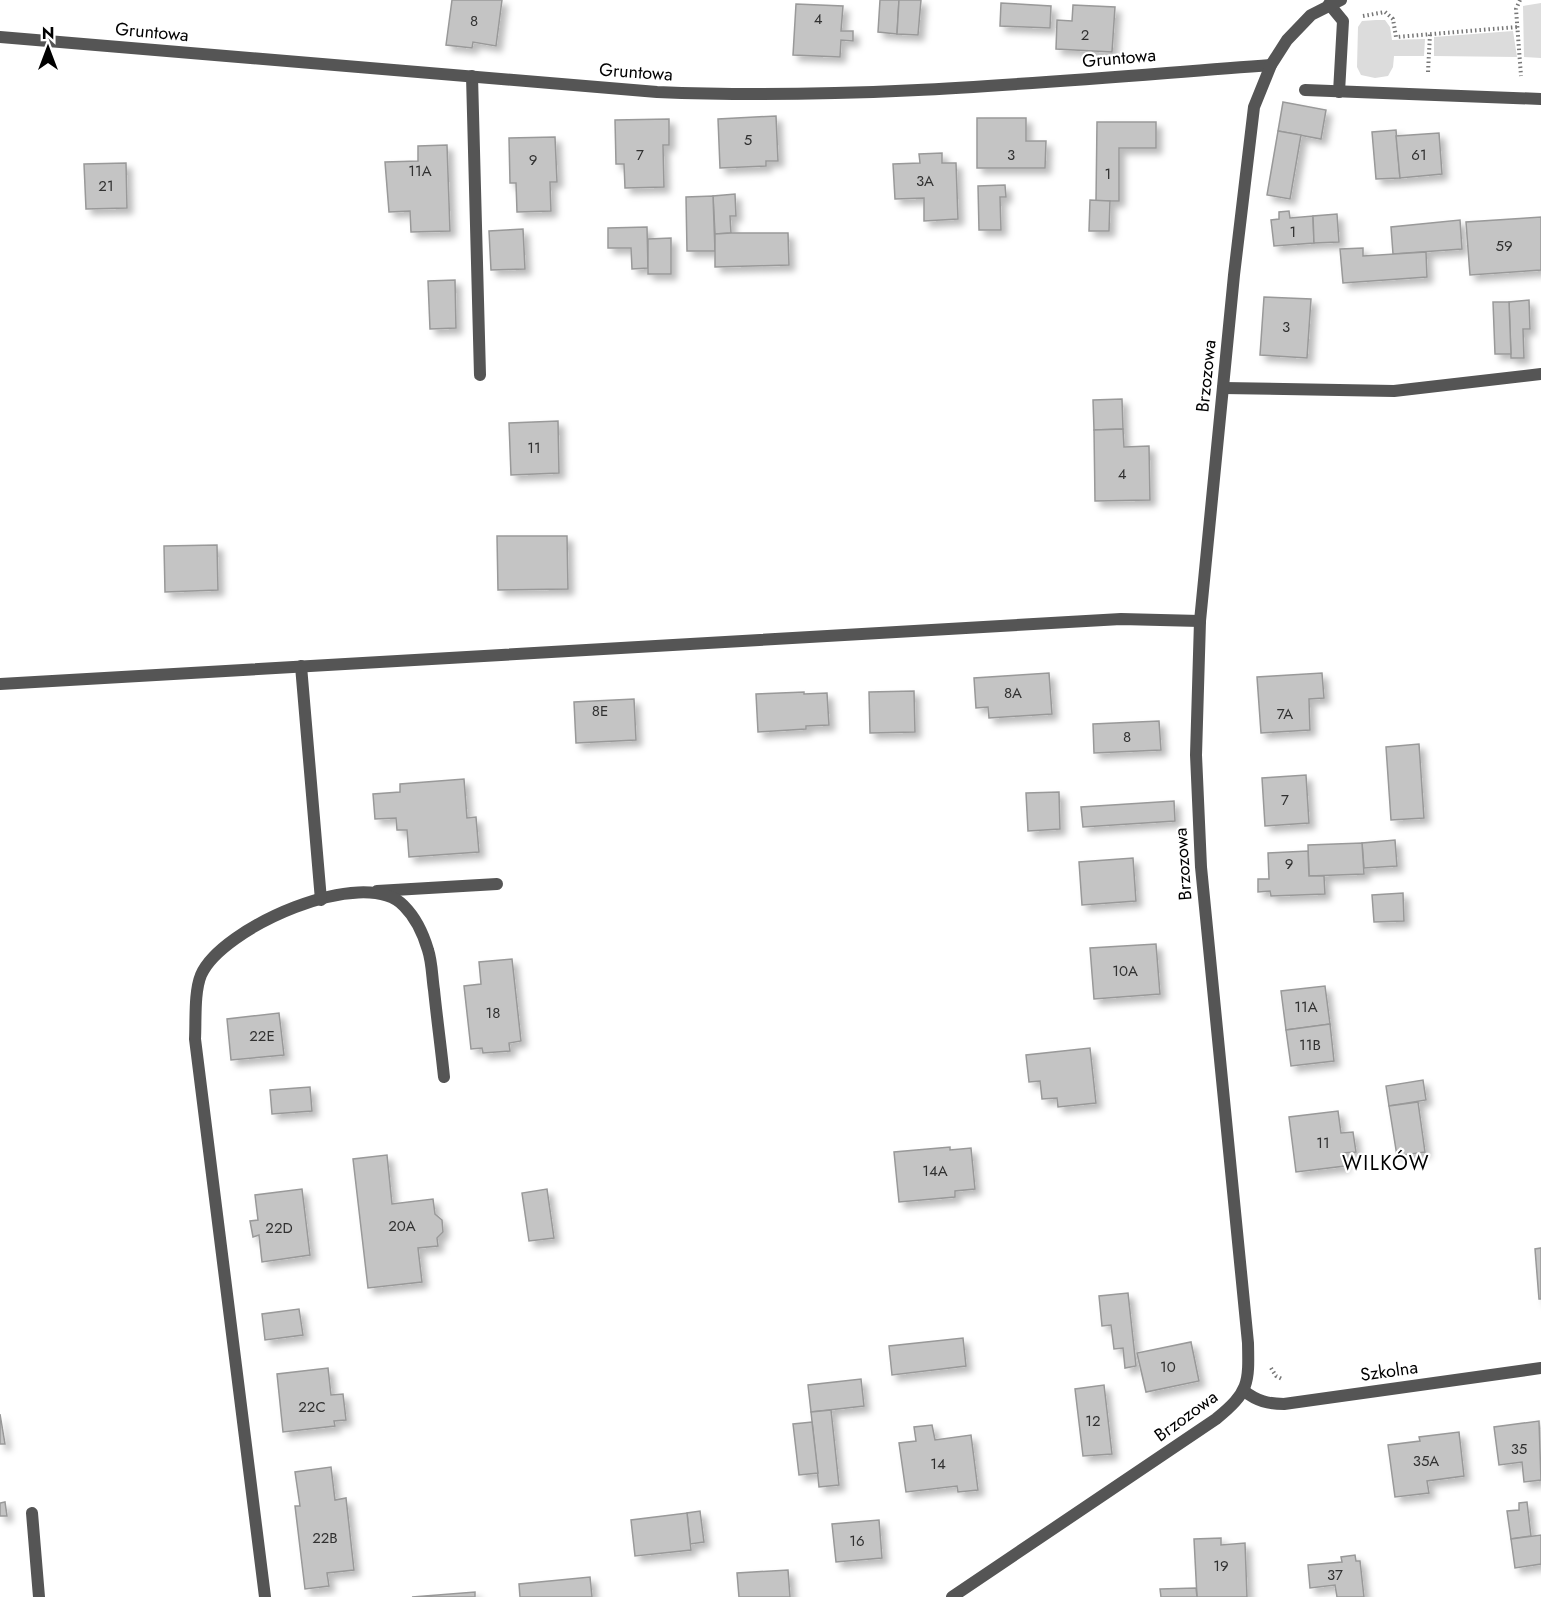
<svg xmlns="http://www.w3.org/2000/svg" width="1541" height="1597" viewBox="0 0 1541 1597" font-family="Jost,sans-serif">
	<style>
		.green { fill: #dcdcdc }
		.building { fill: #c4c4c4; stroke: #999; stroke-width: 1.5; filter: url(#shadow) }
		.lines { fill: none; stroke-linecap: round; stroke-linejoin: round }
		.path { stroke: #777; stroke-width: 4; stroke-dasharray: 1.5 3; stroke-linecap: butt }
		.lane { stroke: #555; stroke-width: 12 }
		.street { stroke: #555; stroke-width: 12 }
		.labels { text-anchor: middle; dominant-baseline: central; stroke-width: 4.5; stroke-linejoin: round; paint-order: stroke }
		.number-label { font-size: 15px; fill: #313131 }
		.street-label { font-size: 18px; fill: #000; stroke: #fff }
		.neighbourhood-label { font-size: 20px; letter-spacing: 1.5px; fill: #000; stroke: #fff }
	</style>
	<defs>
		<filter id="shadow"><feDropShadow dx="5.5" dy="5.5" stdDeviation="3" flood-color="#0004"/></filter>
	</defs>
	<rect width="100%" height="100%" fill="#fff"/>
	<g class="green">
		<path d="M1541 3V58L1524 57 1523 6Z"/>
		<path d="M1376 20H1385L1390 27 1392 40 1425 39 1424 56H1394L1393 67 1388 76 1375 78 1361 75 1357 67 1358 27 1362 21Z"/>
		<path d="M1513 31 1517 57 1434 56V37Z"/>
	</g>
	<g class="building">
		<path d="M452 0H502L496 46 473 42 472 48 446 45Z"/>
		<path d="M880 0H899L897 34 878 32Z"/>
		<path d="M899 0H921L918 35 897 34Z"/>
		<path d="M1001 3 1051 6 1050 28 1000 26Z"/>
		<path d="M796 4 843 6 841 31H853V41L841 40 840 57 793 55Z"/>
		<path d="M1073 5 1115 7 1112 52 1056 49 1057 20 1072 21Z"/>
		<path d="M1283 102 1326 110 1321 139 1278 131Z"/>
		<path d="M776 116 778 161H766V166L720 168 718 119Z"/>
		<path d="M977 118H1026V141H1046L1045 168H977Z"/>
		<path d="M669 119V145H663L664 187 625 188 624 164H616L615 120Z"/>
		<path d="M1097 122H1156V148H1119V201H1096Z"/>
		<path d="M1396 130 1400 178 1376 179 1372 132Z"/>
		<path d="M1278 131 1301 135 1290 199 1267 195Z"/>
		<path d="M1439 133 1442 174 1400 178 1396 136Z"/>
		<path d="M555 137 557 182H550L551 211 517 212 516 183H510L509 138Z"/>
		<path d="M447 145 450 231 411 232 410 211 389 212 385 162 418 161V146Z"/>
		<path d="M942 153V163H956L958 219 924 221V198L895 199 893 164 920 163 919 154Z"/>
		<path d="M126 163 127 208 86 209 84 164Z"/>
		<path d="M1005 185 1006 197H1000L1001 230H979L978 186Z"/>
		<path d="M735 194 736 216H730L731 233 715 234 713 196Z"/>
		<path d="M713 196 715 251H687L686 197Z"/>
		<path d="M1090 200 1110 201 1109 231H1089Z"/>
		<path d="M1289 211 1290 218 1313 216 1314 243 1274 246 1271 220 1279 219V212Z"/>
		<path d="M1337 214 1339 242 1314 243 1313 216Z"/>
		<path d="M1541 217V270L1470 275 1466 222Z"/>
		<path d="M1460 220 1462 249 1393 254 1391 227Z"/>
		<path d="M647 227 648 268 632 269 631 248H608V228Z"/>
		<path d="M523 229 525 269 491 270 489 231Z"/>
		<path d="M731 233H788L789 265 715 267V234Z"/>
		<path d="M671 238V274H648V239Z"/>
		<path d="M1363 248V256L1426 252 1427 277 1343 283 1340 249Z"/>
		<path d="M455 280 456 328 430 329 428 281Z"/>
		<path d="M1264 297 1311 299 1307 358 1260 355Z"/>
		<path d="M1529 300 1530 329H1523L1524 358H1511L1509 302Z"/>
		<path d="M1493 302H1509L1511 354H1495Z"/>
		<path d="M1122 399 1123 429 1094 430 1093 400Z"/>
		<path d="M558 421 559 473 511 475 509 423Z"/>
		<path d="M1123 429 1124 447 1149 446 1150 500 1095 501 1094 430Z"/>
		<path d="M497 536H567L568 589 498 590Z"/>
		<path d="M217 545 218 590 165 592 164 546Z"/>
		<path d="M1049 673 1052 714 989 718 988 707 976 708 974 678Z"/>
		<path d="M1322 673 1324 698 1309 699 1310 730 1261 733 1257 677Z"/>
		<path d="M914 691 915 732 870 733 869 692Z"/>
		<path d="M804 692V694L827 693 829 725 806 726V729L758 732 756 694Z"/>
		<path d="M634 699 636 740 576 743 574 702Z"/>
		<path d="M1159 721 1161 750 1094 753 1093 724Z"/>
		<path d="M1419 744 1424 818 1391 820 1386 747Z"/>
		<path d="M1306 775 1309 823 1265 826 1262 778Z"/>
		<path d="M464 779 467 818 476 817 479 852 409 857 407 830H397L396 818 375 819 373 794 400 792V784Z"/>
		<path d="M1059 792 1060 829 1028 831 1026 793Z"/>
		<path d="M1174 801 1175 821 1083 827 1081 807Z"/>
		<path d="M1395 840 1397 866 1364 868 1362 843Z"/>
		<path d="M1362 843 1364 874 1309 876 1308 845Z"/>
		<path d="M1308 851 1309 876H1324L1325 894 1271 896 1270 891 1258 892V879H1269L1268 853Z"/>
		<path d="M1133 858 1136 901 1082 905 1079 862Z"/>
		<path d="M1403 893 1404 921 1374 922 1372 895Z"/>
		<path d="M1156 944 1160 994 1094 999 1090 948Z"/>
		<path d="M512 959 521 1041 509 1043 510 1051 483 1053 482 1048 471 1049 464 986 481 984 479 962Z"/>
		<path d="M1325 986 1330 1024 1286 1030 1281 991Z"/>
		<path d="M279 1013 284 1055 231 1060 227 1019Z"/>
		<path d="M1330 1024 1334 1061 1291 1066 1286 1030Z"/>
		<path d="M1090 1048 1096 1103 1058 1107 1057 1098 1042 1099 1040 1081 1029 1082 1026 1055Z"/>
		<path d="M1423 1080 1426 1100 1389 1106 1386 1086Z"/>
		<path d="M310 1087 312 1111 272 1114 270 1090Z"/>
		<path d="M1418 1102 1425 1152 1397 1156 1389 1106Z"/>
		<path d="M1338 1111 1341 1133 1353 1132 1356 1152 1343 1153 1345 1166 1296 1172 1289 1117Z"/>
		<path d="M950 1147V1150L971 1148 975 1189 955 1191V1197L899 1202 894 1152Z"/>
		<path d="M387 1155 392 1204 433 1199 435 1214 442 1220 443 1232 437 1238 438 1246 418 1248 422 1282 368 1288 353 1159Z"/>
		<path d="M302 1189 310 1255 262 1262 259 1235 253 1237 250 1221 258 1220 255 1195Z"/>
		<path d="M547 1189 554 1238 529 1241 522 1193Z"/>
		<path d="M1541 1248V1299H1539L1535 1249Z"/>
		<path d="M1128 1293 1136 1366 1125 1368 1123 1348 1114 1349 1111 1325 1102 1326 1099 1296Z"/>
		<path d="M299 1309 303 1335 265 1340 262 1314Z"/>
		<path d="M963 1338 966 1366 892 1375 889 1346Z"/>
		<path d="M1191 1342 1199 1381 1146 1392 1137 1353Z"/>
		<path d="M328 1368 331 1395 343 1394 346 1420 334 1421 335 1426 283 1432 277 1374Z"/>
		<path d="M861 1379 864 1406 811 1412 808 1385Z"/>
		<path d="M1104 1385 1112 1454 1083 1456 1075 1389Z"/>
		<path d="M831 1410 839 1485 819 1487 811 1412Z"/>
		<path d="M0 1414 5 1444H0Z"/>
		<path d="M1539 1421 1541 1480 1524 1482 1522 1462 1499 1465 1494 1427Z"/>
		<path d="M812 1422 818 1473 799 1475 793 1424Z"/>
		<path d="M932 1425 935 1440 971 1435 978 1490 958 1492 957 1486 906 1492 899 1443 916 1441 914 1427Z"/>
		<path d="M1459 1432 1464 1476 1427 1481 1429 1493 1395 1497 1388 1445 1420 1441 1419 1437Z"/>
		<path d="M331 1467 335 1500 346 1498 354 1570 327 1573 329 1586 305 1589 295 1506H300L295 1472Z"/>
		<path d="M5 1502 7 1516H0V1503Z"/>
		<path d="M1527 1502 1531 1536 1511 1539 1507 1511 1519 1510V1503Z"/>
		<path d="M700 1511 704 1542 690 1544 687 1513Z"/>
		<path d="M687 1513 691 1550 635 1556 631 1520Z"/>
		<path d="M879 1520 882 1558 836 1562 832 1524Z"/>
		<path d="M1541 1535V1564L1515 1568 1511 1539Z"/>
		<path d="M1221 1538V1545L1245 1543 1247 1597H1197L1194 1539Z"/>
		<path d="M1355 1555 1356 1561H1360L1364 1597H1337L1335 1585 1310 1588 1308 1565 1342 1562 1341 1557Z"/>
		<path d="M788 1570 790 1597H739L737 1573Z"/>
		<path d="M590 1577 592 1597H520L519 1584Z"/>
		<path d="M1196 1588 1197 1597H1161L1160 1589Z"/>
		<path d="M475 1592V1597H412Z"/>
	</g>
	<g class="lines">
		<g class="path">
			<path d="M1520 0 1516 9 1521 76"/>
			<path d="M1363 16 1385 12 1393 19 1396 37 1517 27"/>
			<path d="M1428 72 1430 34"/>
			<path d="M1271 1368 1276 1376 1282 1379"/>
		</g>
		<g class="lane">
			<path d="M1329 4 1343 21 1339 92"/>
			<path d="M472 76 480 375"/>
			<path d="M1305 90 1541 99"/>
			<path d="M1223 388 1394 391 1541 374"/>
			<path d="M377 891 497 884"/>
			<path d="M32 1513 39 1597"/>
			<path d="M265 1597 195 1039C196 1021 194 992 201 975 221 928 364 864 404 906 416 918 423 933 428 950 432 962 432 977 434 990 437 1019 441 1048 444 1077"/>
		</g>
		<g class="street">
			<path d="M0 37 657 92C863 101 1066 80 1271 65"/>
			<path d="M301 666 321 900"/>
			<path d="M0 684 1121 619 1200 621"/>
			<path d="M1244 1391C1257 1401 1268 1404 1284 1404L1541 1368"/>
			<path d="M952 1597 1216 1419C1249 1392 1249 1384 1248 1343L1201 867 1196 755 1200 621 1234 275 1254 107 1271 65 1287 40 1311 15 1341 0"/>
		</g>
	</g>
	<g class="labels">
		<g class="number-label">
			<text x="818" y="19">4</text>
			<text x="474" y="21">8</text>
			<text x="1085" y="35">2</text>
			<text x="748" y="140">5</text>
			<text x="640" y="155">7</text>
			<text x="1011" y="155">3</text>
			<text x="1419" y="155">61</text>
			<text x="533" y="160">9</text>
			<text x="420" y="171">11A</text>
			<text x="1108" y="174">1</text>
			<text x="925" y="181">3A</text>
			<text x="106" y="186">21</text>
			<text x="1293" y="232">1</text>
			<text x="1504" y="246">59</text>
			<text x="1286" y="327">3</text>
			<text x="534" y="448">11</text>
			<text x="1122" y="474">4</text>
			<text x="1013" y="693">8A</text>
			<text x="600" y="711">8E</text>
			<text x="1285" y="714">7A</text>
			<text x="1127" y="737">8</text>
			<text x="1285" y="800">7</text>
			<text x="1289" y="864">9</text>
			<text x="1125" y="971">10A</text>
			<text x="1306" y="1007">11A</text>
			<text x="493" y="1013">18</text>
			<text x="262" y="1036">22E</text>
			<text x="1310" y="1045">11B</text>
			<text x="1323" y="1143">11</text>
			<text x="935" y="1171">14A</text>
			<text x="402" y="1226">20A</text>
			<text x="279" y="1228">22D</text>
			<text x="1168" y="1367">10</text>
			<text x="312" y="1407">22C</text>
			<text x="1093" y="1421">12</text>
			<text x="1519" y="1449">35</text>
			<text x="1426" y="1461">35A</text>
			<text x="938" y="1464">14</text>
			<text x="325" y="1538">22B</text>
			<text x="857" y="1541">16</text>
			<text x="1221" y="1566">19</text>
			<text x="1335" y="1575">37</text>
		</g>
		<g class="street-label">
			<text transform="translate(152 32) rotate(5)">Gruntowa</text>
			<text transform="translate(1119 58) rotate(-5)">Gruntowa</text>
			<text transform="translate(636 72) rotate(4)">Gruntowa</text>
			<text transform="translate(1206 376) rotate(-84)">Brzozowa</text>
			<text transform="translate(1183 864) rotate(-94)">Brzozowa</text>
			<text transform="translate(1389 1371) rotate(-8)">Szkolna</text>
			<text transform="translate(1186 1416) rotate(-36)">Brzozowa</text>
		</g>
		<g class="neighbourhood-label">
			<text x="1386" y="1163">WILKÓW</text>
		</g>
	</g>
	<g transform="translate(48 48)" stroke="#ffffff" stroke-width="4.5" paint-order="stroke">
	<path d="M0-4.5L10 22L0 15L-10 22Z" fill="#000000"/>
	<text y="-9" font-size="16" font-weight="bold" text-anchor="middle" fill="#000000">N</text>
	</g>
</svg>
